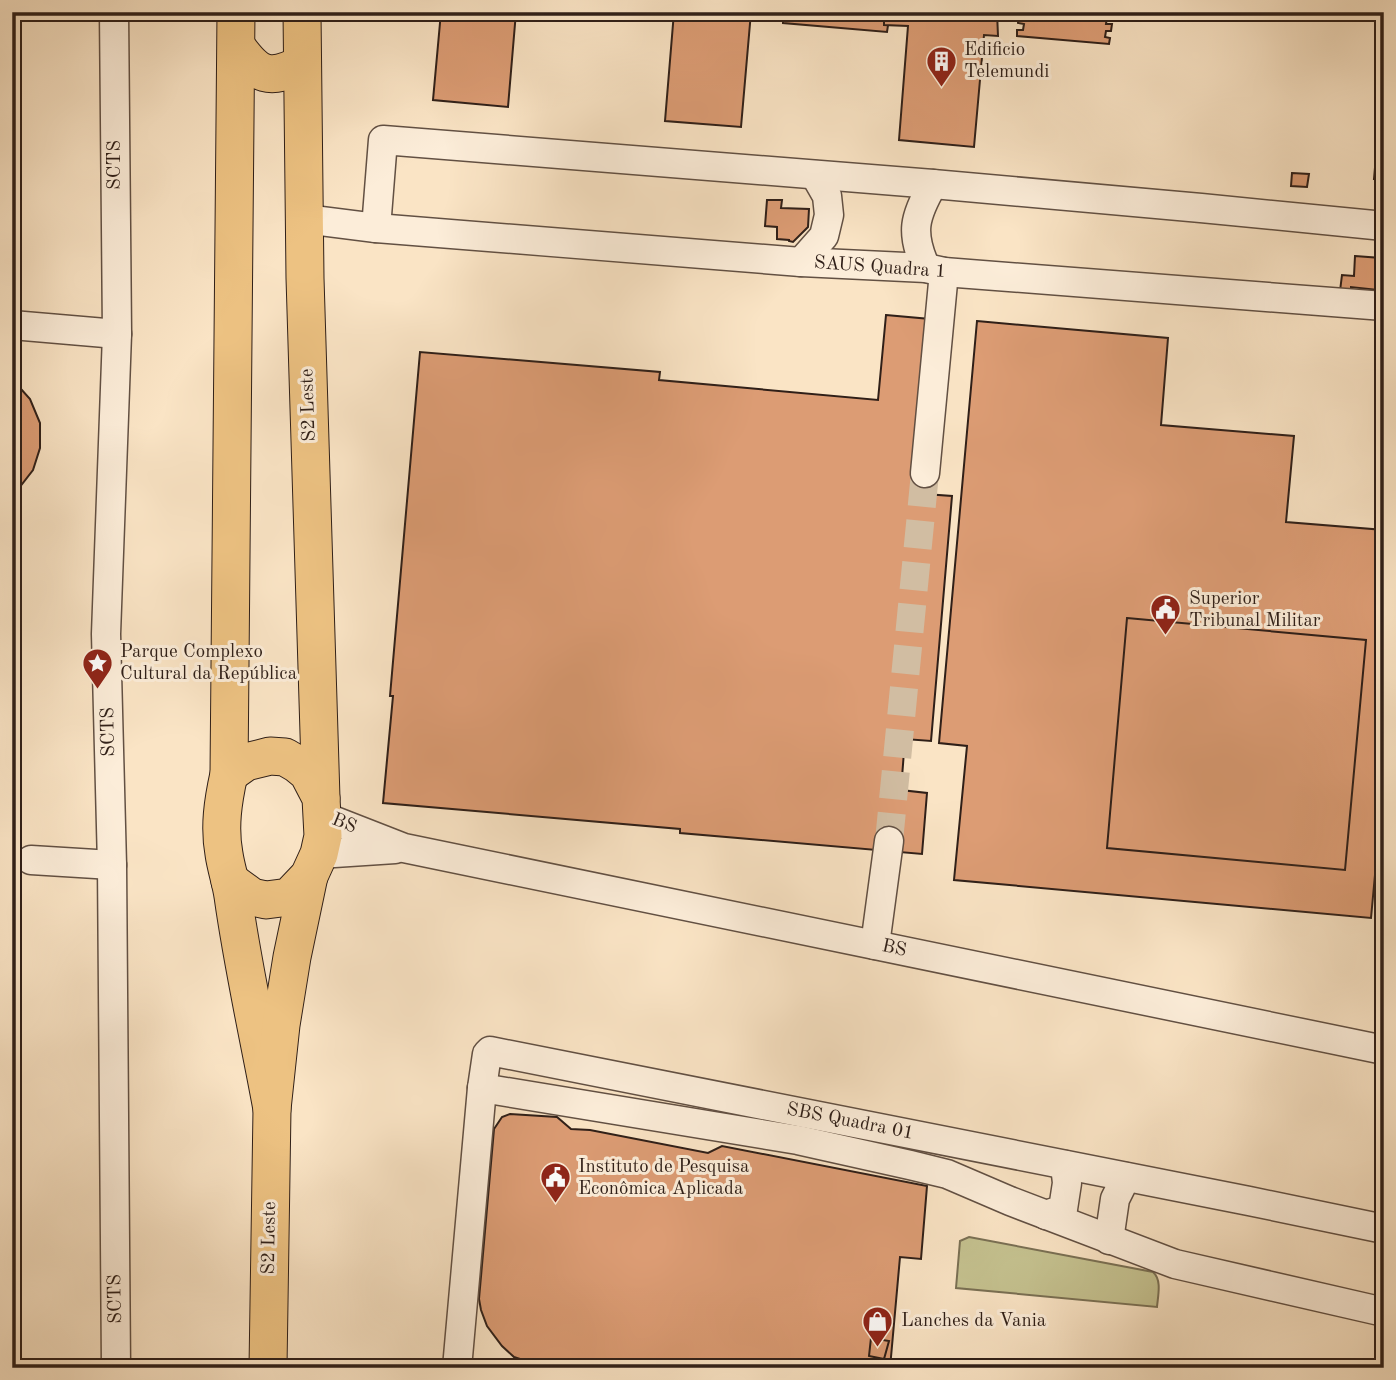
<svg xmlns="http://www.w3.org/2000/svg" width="1396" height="1380" viewBox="0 0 1396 1380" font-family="'Old Standard TT',serif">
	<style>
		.green { fill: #c5c290; stroke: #7a7054; stroke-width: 2 }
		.building { fill: #dc9c74; stroke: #2f1f18; stroke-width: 2 }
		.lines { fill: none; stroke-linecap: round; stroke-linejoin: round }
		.minor-tunnel { stroke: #d1bda2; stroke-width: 28; stroke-dasharray: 28 14; stroke-linecap: butt }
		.minor-casing { stroke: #625043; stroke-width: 31 }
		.major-casing { stroke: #2f1f18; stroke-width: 39 }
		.minor { stroke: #fcedd9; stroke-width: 28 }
		.major { stroke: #edc282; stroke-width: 37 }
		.labels { text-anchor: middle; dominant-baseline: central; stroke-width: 6; stroke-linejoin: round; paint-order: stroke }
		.poi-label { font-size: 19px; fill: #2f1f18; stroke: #fcedd9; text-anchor: start }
		.street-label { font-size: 19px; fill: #2f1f18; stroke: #fcedd9 }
	</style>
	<rect width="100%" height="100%" fill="#fae4c5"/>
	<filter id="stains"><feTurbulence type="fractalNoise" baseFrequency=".00286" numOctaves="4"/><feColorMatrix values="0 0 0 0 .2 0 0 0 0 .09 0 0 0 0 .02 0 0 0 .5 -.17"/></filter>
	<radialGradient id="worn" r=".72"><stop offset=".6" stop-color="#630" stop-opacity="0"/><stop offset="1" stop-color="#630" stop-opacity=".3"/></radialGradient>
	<path class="green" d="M969 1237 1153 1272C1162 1280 1158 1295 1157 1307L956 1288 960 1241Z"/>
	<g class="building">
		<path d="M441 12H516L508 107 433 100Z"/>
		<path d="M674 12H751L741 127 665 121Z"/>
		<path d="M783 12H877L876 28 782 20Z"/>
		<path d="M783 12H890L887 32 783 23Z"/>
		<path d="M884 12H997L998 36 984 35 974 147 899 140 908 26 884 25Z"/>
		<path d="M1025 12H1113L1112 17H1107L1106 24H1112L1111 31H1106L1105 37 1110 38 1109 44 1017 36V30H1023L1024 24 1018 23V17H1024Z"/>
		<path d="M1384 64V179H1374Z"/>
		<path d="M1292 173 1309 174 1307 187 1291 186Z"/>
		<path d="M767 200H782L781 208 809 209 808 227 793 242 789 241V240L777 239V227L765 226Z"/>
		<path d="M1355 256 1381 258 1378 290 1351 287V292L1340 291 1342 275 1354 276Z"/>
		<path d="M886 315 941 320 925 494 952 496 931 741 905 739 901 790 927 793 922 854 680 833V829L383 803 393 696H390L420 352 660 372 659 380 878 400Z"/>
		<path d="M977 321 1168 338 1161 425 1294 436 1286 522 1384 530V778L1371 918 954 880 967 746 939 743Z"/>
		<path d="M12 379 30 399 40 423V448L33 470 19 488 12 493Z"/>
		<path d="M1127 618 1366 640 1345 870 1107 848Z"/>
		<path d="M510 1114 557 1117 571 1129 590 1130 708 1153 722 1146 927 1186 921 1259 900 1257 890 1368H597V1366L523 1360 514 1357 502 1346 487 1326 481 1310 479 1299 494 1129 502 1117Z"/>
		<path d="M871 1338 889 1341 884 1359 869 1356Z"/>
	</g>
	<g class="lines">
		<path class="minor-tunnel" d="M889 841 925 473"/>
		<defs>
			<g id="minor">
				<path d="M114 12 117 334 106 634 112 865 116 1368"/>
				<path d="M305 219 376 228 801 262 926 268 944 272 1384 306"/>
				<path d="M376 228 383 140 933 184 1201 208 1384 226"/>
				<path d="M801 262 824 236 829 215 827 196 815 175"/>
				<path d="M926 268C910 233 914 217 933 184"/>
				<path d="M12 325 117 334"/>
				<path d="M925 473 944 272"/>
				<path d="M322 816 404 848 1384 1050"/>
				<path d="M319 854 395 849"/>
				<path d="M31 860 112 865"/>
				<path d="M875 945 889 841"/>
				<path d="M482 1088 798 1140 910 1165 947 1174 1010 1201 1175 1264 1384 1312"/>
				<path d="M1046 1215 1063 1209 1067 1183 1065 1165"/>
				<path d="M1109 1240 1115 1199 1126 1177"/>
				<path d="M457 1368 482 1088 487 1054 490 1051 1249 1201 1384 1229"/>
			</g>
			<g id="major">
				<path d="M236 12 229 774C223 801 219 827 224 854 226 868 231 882 233 896 243 968 259 1038 272 1109"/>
				<path d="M302 12 305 278 321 798"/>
				<path d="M237 47C258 76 269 81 302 64"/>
				<path d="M229 774 246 762 270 756 285 757 297 764 308 773 321 798 323 836 319 854 309 876 289 897 266 900 252 897 230 881"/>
				<path d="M268 1368 272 1109 281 1025 292 957 309 876"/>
			</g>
		</defs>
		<use href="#minor" class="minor-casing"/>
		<use href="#major" class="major-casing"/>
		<use href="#minor" class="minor"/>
		<use href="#major" class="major"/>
	</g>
	<defs>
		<symbol id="building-pin" viewBox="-11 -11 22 30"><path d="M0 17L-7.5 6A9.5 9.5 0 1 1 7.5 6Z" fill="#8f2418" stroke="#fcedd9"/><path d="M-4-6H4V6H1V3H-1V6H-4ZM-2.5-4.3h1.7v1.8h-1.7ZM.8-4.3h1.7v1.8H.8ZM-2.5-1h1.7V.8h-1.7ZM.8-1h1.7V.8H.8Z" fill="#fff"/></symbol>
		<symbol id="civic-pin" viewBox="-11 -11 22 30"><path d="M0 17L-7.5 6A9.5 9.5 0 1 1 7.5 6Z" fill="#8f2418" stroke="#fcedd9"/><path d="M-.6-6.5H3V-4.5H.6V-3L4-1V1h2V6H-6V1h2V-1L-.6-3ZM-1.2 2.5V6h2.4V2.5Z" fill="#fff"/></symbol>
		<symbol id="sight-pin" viewBox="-11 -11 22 30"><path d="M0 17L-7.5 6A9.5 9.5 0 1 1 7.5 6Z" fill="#8f2418" stroke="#fcedd9"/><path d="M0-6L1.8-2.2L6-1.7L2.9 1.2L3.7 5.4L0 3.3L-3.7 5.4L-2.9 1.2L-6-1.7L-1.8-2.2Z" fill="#fff"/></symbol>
		<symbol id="shop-pin" viewBox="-11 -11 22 30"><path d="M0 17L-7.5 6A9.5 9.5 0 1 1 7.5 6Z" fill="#8f2418" stroke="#fcedd9"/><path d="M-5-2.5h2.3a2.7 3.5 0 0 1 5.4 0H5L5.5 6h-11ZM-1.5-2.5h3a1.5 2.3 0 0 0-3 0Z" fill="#fff"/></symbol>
	</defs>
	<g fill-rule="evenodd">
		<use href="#building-pin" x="924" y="44" width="35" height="47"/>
		<use href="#civic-pin" x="1148" y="592" width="35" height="47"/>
		<use href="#sight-pin" x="80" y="646" width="35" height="47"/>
		<use href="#civic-pin" x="538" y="1160" width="35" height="47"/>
		<use href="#shop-pin" x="860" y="1304" width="35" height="47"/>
	</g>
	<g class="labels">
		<g class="poi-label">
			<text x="964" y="50">Edificio<tspan x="964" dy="22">Telemundi</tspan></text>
			<text x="1189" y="599">Superior<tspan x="1189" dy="22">Tribunal Militar</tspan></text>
			<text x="120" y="652">Parque Complexo<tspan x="120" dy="22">Cultural da República</tspan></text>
			<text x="578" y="1167">Instituto de Pesquisa<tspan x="578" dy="22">Econômica Aplicada</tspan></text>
			<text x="901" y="1321">Lanches da Vania</text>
		</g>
		<g class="street-label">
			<text transform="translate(115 165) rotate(-90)">SCTS</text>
			<text transform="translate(880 268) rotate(4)">SAUS Quadra 1</text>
			<text transform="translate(309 405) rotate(-92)">S2 Leste</text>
			<text transform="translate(109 732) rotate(-91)">SCTS</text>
			<text transform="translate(344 824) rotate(22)">BS</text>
			<text transform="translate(894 949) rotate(12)">BS</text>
			<text transform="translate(850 1122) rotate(11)">SBS Quadra 01</text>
			<text transform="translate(270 1238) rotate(-89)">S2 Leste</text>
			<text transform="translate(116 1299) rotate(-91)">SCTS</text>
		</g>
	</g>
	<rect width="1396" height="1380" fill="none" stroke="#fae4c5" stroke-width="42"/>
	<rect x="14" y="14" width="1368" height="1352" fill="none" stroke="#2f1f18" stroke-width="3.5"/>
	<rect x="21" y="21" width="1354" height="1338" fill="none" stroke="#2f1f18" stroke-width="2"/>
	<rect width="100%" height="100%" filter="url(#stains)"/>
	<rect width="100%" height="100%" fill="url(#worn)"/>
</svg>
